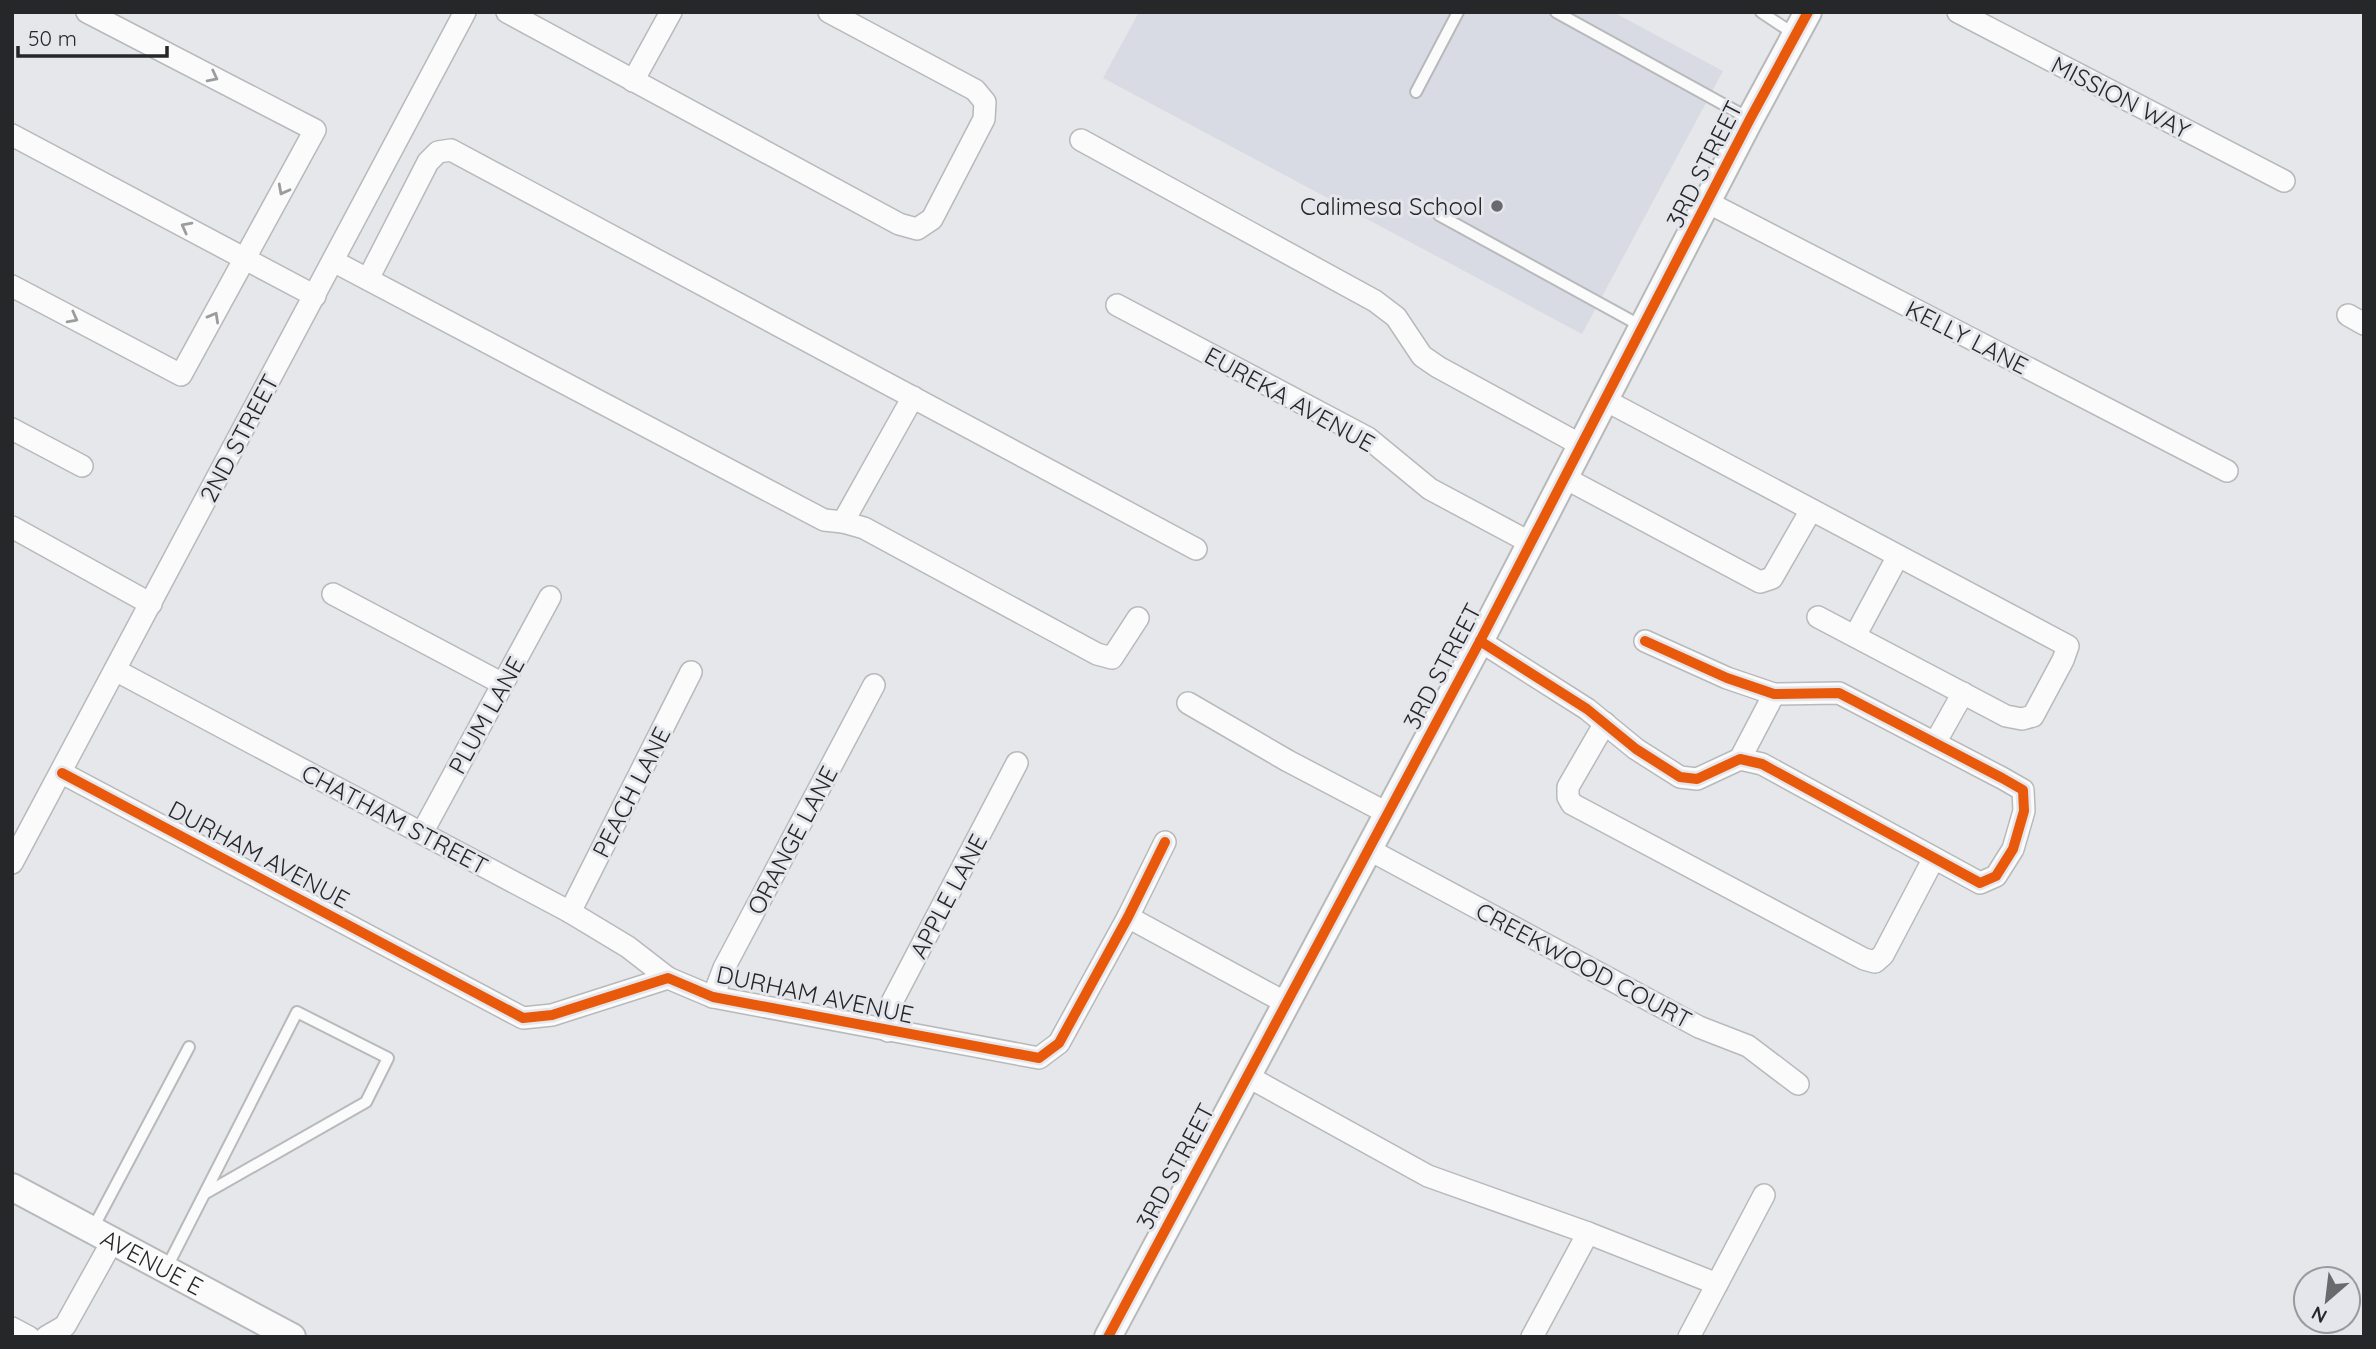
<svg xmlns="http://www.w3.org/2000/svg" width="2376" height="1349" viewBox="0 0 2376 1349" font-family="Quicksand,sans-serif">
	<style>
		.built { fill: #d9dbe4 }
		.lines { fill: none; stroke-linecap: round; stroke-linejoin: round }
		.service-casing { stroke: #b8b9bb; stroke-width: 14 }
		.minor-casing { stroke: #b8b9bb; stroke-width: 24 }
		.tertiary-casing { stroke: #b8b9bb; stroke-width: 30 }
		.service { stroke: #fbfbfc; stroke-width: 10 }
		.minor { stroke: #fbfbfc; stroke-width: 21 }
		.tertiary { stroke: #fbfbfc; stroke-width: 26 }
		.cycleway-casing { stroke: #e4e6ec; stroke-width: 15 }
		.cycleway { stroke: #e8590c; stroke-width: 10 }
		.oneway { stroke: #9b9c9d }
		.poi-dot { fill: #696a6d; stroke: #e4e6ec; stroke-width: 2.5 }
		.labels { text-anchor: middle; dominant-baseline: central; stroke-width: 6; stroke-linejoin: round; paint-order: stroke }
		.street-label { font-size: 24px; fill: #262729; stroke: #e4e6ec }
		.poi-label { font-size: 24px; fill: #262729; stroke: #e4e6ec; text-anchor: end }
	</style>
	<rect width="100%" height="100%" fill="#e6e7ea"/>
	<path class="built" d="M1139 12H1613L1723 71 1582 334 1103 78Z"/>
	<g class="lines">
		<defs>
			<g id="service">
				<path d="M1556 12 1750 119"/>
				<path d="M1761 12 1794 34"/>
				<path d="M1416 92 1458 12"/>
				<path d="M1439 215 1641 326"/>
				<path d="M92 1230 189 1047"/>
				<path d="M166 1269 297 1012 388 1058 366 1102 206 1193"/>
			</g>
			<g id="minor">
				<path d="M507 12 899 224 917 229 932 219 984 119 985 102 975 90 829 12"/>
				<path d="M1958 12 2284 181"/>
				<path d="M633 81 671 12"/>
				<path d="M12 135 315 296"/>
				<path d="M1081 140 1375 301 1396 317 1422 356 1438 367 1581 445"/>
				<path d="M1707 202 2227 471"/>
				<path d="M333 261 824 520 843 522 864 528 1097 654 1112 658 1138 618"/>
				<path d="M368 279 428 162 438 152 451 150 1196 549"/>
				<path d="M12 286 181 375 315 130 87 12"/>
				<path d="M1117 305 1368 438 1430 489 1531 543"/>
				<path d="M2348 315 2364 324"/>
				<path d="M1605 400 2068 646 2063 660 2033 716 2022 719 2006 716 1818 617"/>
				<path d="M12 429 82 466"/>
				<path d="M1565 478 1760 582 1772 578 1811 510"/>
				<path d="M843 522 913 397"/>
				<path d="M12 527 151 604"/>
				<path d="M333 594 503 684"/>
				<path d="M1855 636 1898 556"/>
				<path d="M1480 641 1587 709 1636 749 1680 777 1697 779 1740 759 1762 764 1980 883 1996 876 2013 849 2024 811 2023 790 2002 778 1839 693 1774 694 1727 678 1645 641"/>
				<path d="M115 670 570 912 628 947 668 978"/>
				<path d="M1188 703 1288 761 1387 813"/>
				<path d="M1605 723 1568 787V797L1572 804 1864 959 1875 962 1883 955 1934 858"/>
				<path d="M1935 743 1963 693"/>
				<path d="M1740 759 1774 694"/>
				<path d="M62 773 523 1018 552 1015 668 978 713 997 1039 1058 1059 1043 1128 917 1165 842"/>
				<path d="M422 833 550 597"/>
				<path d="M1368 849 1699 1027 1748 1046 1798 1084"/>
				<path d="M12 863 465 12"/>
				<path d="M570 912 691 672"/>
				<path d="M1128 917 1286 1003"/>
				<path d="M713 997 724 968 874 685"/>
				<path d="M888 1031 892 1002 1017 763"/>
				<path d="M1247 1076 1428 1176 1588 1233 1717 1284"/>
				<path d="M12 1328 29 1337"/>
				<path d="M46 1337 65 1326 113 1240"/>
				<path d="M1532 1337 1588 1233"/>
				<path d="M1689 1337 1764 1195"/>
			</g>
			<g id="tertiary">
				<path id="s1" d="M12 1187 292 1337"/>
				<path d="M1108 1337 1480 641 1750 119 1808 12"/>
			</g>
		</defs>
		<use href="#service" class="service-casing"/>
		<use href="#minor" class="minor-casing"/>
		<use href="#tertiary" class="tertiary-casing"/>
		<use href="#service" class="service"/>
		<use href="#minor" class="minor"/>
		<use href="#tertiary" class="tertiary"/>
		<defs>
			<g id="cycleway">
				<path d="M1480 641 1587 709 1636 749 1680 777 1697 779 1740 759 1762 764 1980 883 1996 876 2013 849 2024 811 2023 790 2002 778 1839 693 1774 694 1727 678 1645 641"/>
				<path d="M62 773 523 1018 552 1015 668 978 713 997 1039 1058 1059 1043 1128 917 1165 842"/>
				<path d="M1108 1337 1480 641 1750 119 1808 12"/>
			</g>
		</defs>
		<use href="#cycleway" class="cycleway-casing"/>
		<use href="#cycleway" class="cycleway"/>
	</g>
	<defs><path id="oneway-chevron" d="M-2-3.5L2.5 0L-2 3.5" fill="none" stroke-width="1.6" stroke-linecap="round" stroke-linejoin="round" transform="scale(1.75)"/></defs>
	<g class="oneway">
		<use href="#oneway-chevron" transform="translate(213 77) rotate(27)"/>
		<use href="#oneway-chevron" transform="translate(283 190) rotate(118)"/>
		<use href="#oneway-chevron" transform="translate(186 227) rotate(-152)"/>
		<use href="#oneway-chevron" transform="translate(214 317) rotate(-61)"/>
		<use href="#oneway-chevron" transform="translate(73 318) rotate(28)"/>
	</g>
	<circle class="poi-dot" cx="1497" cy="206" r="7"/>
	<g class="labels">
		<g class="street-label">
			<text transform="translate(2121 97) rotate(27)">MISSION WAY</text>
			<text transform="translate(1704 164) rotate(-63)">3RD STREET</text>
			<text transform="translate(1967 337) rotate(27)">KELLY LANE</text>
			<text transform="translate(1290 399) rotate(29)">EUREKA AVENUE</text>
			<text transform="translate(239 438) rotate(-62)">2ND STREET</text>
			<text transform="translate(1442 666) rotate(-62)">3RD STREET</text>
			<text transform="translate(486 715) rotate(-61)">PLUM LANE</text>
			<text transform="translate(631 792) rotate(-63)">PEACH LANE</text>
			<text transform="translate(395 819) rotate(28)">CHATHAM STREET</text>
			<text transform="translate(792 840) rotate(-62)">ORANGE LANE</text>
			<text transform="translate(259 854) rotate(28)">DURHAM AVENUE</text>
			<text transform="translate(948 896) rotate(-62)">APPLE LANE</text>
			<text transform="translate(1584 965) rotate(28)">CREEKWOOD COURT</text>
			<text transform="translate(815 994) rotate(12)">DURHAM AVENUE</text>
			<text transform="translate(1175 1166) rotate(-62)">3RD STREET</text>
			<text stroke="none"><textPath href="#s1" startOffset="159">AVENUE E</textPath></text>
		</g>
		<g class="poi-label">
			<text x="1483" y="206">Calimesa School</text>
		</g>
	</g>
	<rect width="2376" height="1349" fill="none" stroke="#262729" stroke-width="28"/>
	<g transform="translate(2327 1300) rotate(208)"><circle r="33" fill="#e4e6ec" stroke="#989a9e" stroke-width="2"/>
	<path d="M0-5L12 26L0 18L-12 26Z" fill="#696a6d"/>
	<text y="-10" font-size="19" font-weight="bold" text-anchor="middle" fill="#262729">N</text>
	</g>
	<path d="M18 46v10h149v-10" fill="none" stroke="#262729" stroke-width="3.5"/>
	<text x="28" y="46" font-size="21" fill="#262729" stroke="#e4e6ec" stroke-width="5" paint-order="stroke">50 m</text>
</svg>
